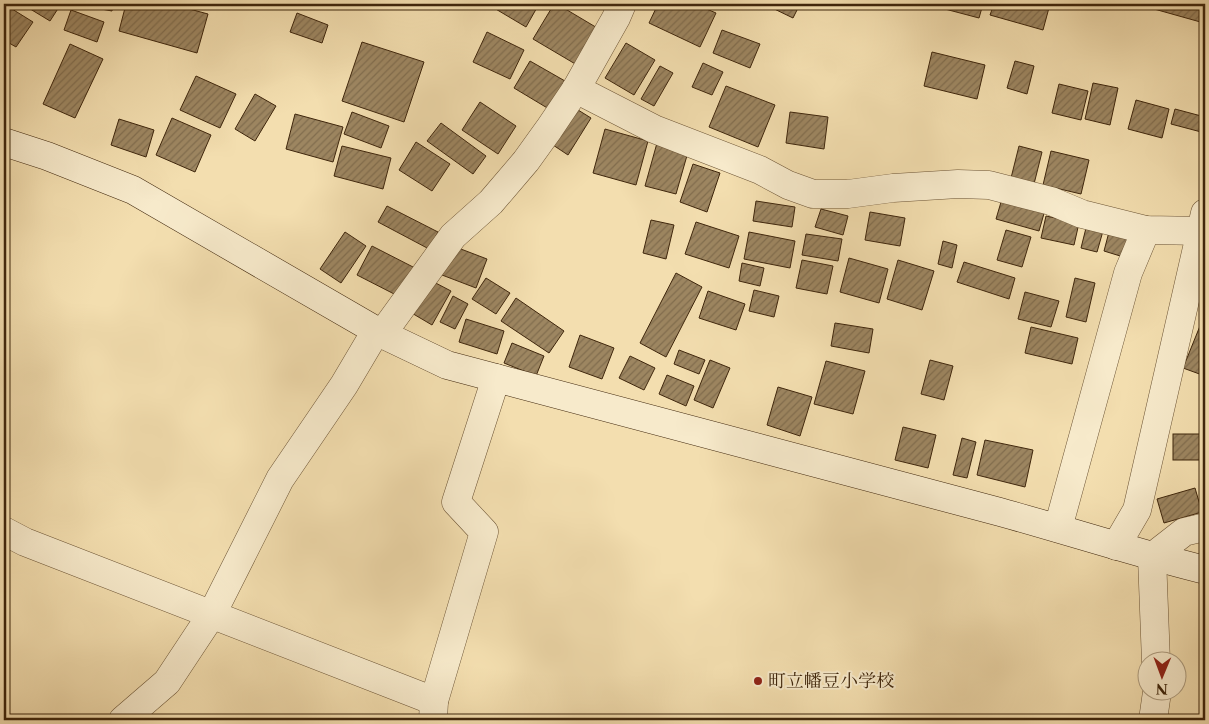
<svg xmlns="http://www.w3.org/2000/svg" width="1209" height="724" viewBox="0 0 1209 724" font-family="'Libre Caslon Text','Noto Serif JP',serif">
	<style>
		.building { fill: url(#building-hatch); stroke: #3f260c }
		.lines { fill: none; stroke-linecap: round; stroke-linejoin: round }
		.street-casing { stroke: #6c5435; stroke-width: 29 }
		.secondary-casing { stroke: #3f260c; stroke-width: 29 }
		.street { stroke: #f7eacb; stroke-width: 28 }
		.secondary { stroke: #f7eacb; stroke-width: 28 }
		.poi-dot { fill: #8f2418; stroke: #f7eacb; stroke-width: 2 }
		.labels { text-anchor: middle; dominant-baseline: central; stroke-width: 4; stroke-linejoin: round; paint-order: stroke }
		.poi-label { font-size: 18px; fill: #3f260c; stroke: #f7eacb; text-anchor: start }
	</style>
	<defs>
		<pattern id="building-hatch" width="6" height="6" patternUnits="userSpaceOnUse" patternTransform="scale(1.25)"><rect width="6" height="6" fill="#9d8661"/><path d="M-1 1l2-2M0 6l6-6M5 7l2-2" fill="none" stroke="#816d4e"/></pattern>
	</defs>
	<rect width="100%" height="100%" fill="#f3deaf"/>
	<filter id="stains"><feTurbulence type="fractalNoise" baseFrequency=".004" numOctaves="4"/><feColorMatrix values="0 0 0 0 .2 0 0 0 0 .09 0 0 0 0 .02 0 0 0 .5 -.17"/></filter>
	<radialGradient id="worn" r=".72"><stop offset=".6" stop-color="#630" stop-opacity="0"/><stop offset="1" stop-color="#630" stop-opacity=".3"/></radialGradient>
	<g class="building">
		<path d="M4 4 33 22 16 47 4 40Z"/>
		<path d="M22 4H61L50 21Z"/>
		<path d="M74 4H113L112 11Z"/>
		<path d="M126 4H171L208 14 197 53 119 31Z"/>
		<path d="M497 4H539L526 27 494 8Z"/>
		<path d="M554 4H557L599 29 577 65 533 39Z"/>
		<path d="M658 4H695L716 13 700 47 649 23Z"/>
		<path d="M764 4H800L793 18Z"/>
		<path d="M926 4H983L979 18Z"/>
		<path d="M994 4H1050L1043 30 990 15Z"/>
		<path d="M1148 4H1205V18L1204 23 1147 7Z"/>
		<path d="M71 10 104 22 97 42 64 30Z"/>
		<path d="M297 13 328 25 322 43 290 32Z"/>
		<path d="M722 30 760 44 750 68 713 53Z"/>
		<path d="M487 32 524 50 510 79 473 62Z"/>
		<path d="M362 42 424 62 404 122 342 101Z"/>
		<path d="M626 43 655 60 634 95 605 78Z"/>
		<path d="M70 44 103 59 75 118 43 104Z"/>
		<path d="M932 52 985 65 977 99 924 86Z"/>
		<path d="M530 61 565 81 549 109 514 88Z"/>
		<path d="M1015 61 1034 66 1027 94 1007 88Z"/>
		<path d="M703 63 723 72 712 95 692 87Z"/>
		<path d="M660 66 673 73 654 106 641 99Z"/>
		<path d="M196 76 236 94 220 128 180 110Z"/>
		<path d="M1093 83 1118 88 1110 125 1085 119Z"/>
		<path d="M1059 84 1088 91 1081 120 1052 113Z"/>
		<path d="M726 86 775 105 758 147 709 127Z"/>
		<path d="M255 94 276 106 255 141 235 129Z"/>
		<path d="M1136 100 1169 109 1162 138 1128 129Z"/>
		<path d="M480 102 516 126 498 154 462 130Z"/>
		<path d="M570 105 591 118 568 155 547 141Z"/>
		<path d="M1175 109 1205 117V133L1171 124Z"/>
		<path d="M352 112 389 126 381 148 344 134Z"/>
		<path d="M790 112 828 117 824 149 786 143Z"/>
		<path d="M295 114 343 127 333 162 286 149Z"/>
		<path d="M172 118 211 135 195 172 156 155Z"/>
		<path d="M119 119 154 130 146 157 111 145Z"/>
		<path d="M441 123 486 156 473 174 427 141Z"/>
		<path d="M605 129 648 141 636 185 593 173Z"/>
		<path d="M416 142 450 164 432 191 399 170Z"/>
		<path d="M657 143 688 152 676 194 645 186Z"/>
		<path d="M342 146 391 158 383 189 334 176Z"/>
		<path d="M1019 146 1042 152 1034 184 1011 178Z"/>
		<path d="M1051 151 1089 160 1081 194 1043 185Z"/>
		<path d="M693 164 720 173 707 212 680 202Z"/>
		<path d="M1004 192 1047 203 1039 231 996 219Z"/>
		<path d="M756 201 795 207 792 227 753 221Z"/>
		<path d="M387 206 438 232 429 249 378 222Z"/>
		<path d="M821 209 848 216 843 235 815 227Z"/>
		<path d="M870 212 905 218 900 246 865 240Z"/>
		<path d="M1046 216 1079 223 1074 245 1041 238Z"/>
		<path d="M651 220 674 225 666 259 643 253Z"/>
		<path d="M1088 220 1105 224 1097 252 1081 248Z"/>
		<path d="M696 222 739 236 729 268 685 254Z"/>
		<path d="M1006 230 1031 237 1022 267 997 260Z"/>
		<path d="M345 232 366 246 341 283 320 269Z"/>
		<path d="M749 232 795 241 790 268 744 259Z"/>
		<path d="M1109 232 1135 240 1130 259 1104 251Z"/>
		<path d="M806 234 842 239 838 261 802 255Z"/>
		<path d="M943 241 957 245 952 268 938 264Z"/>
		<path d="M372 246 415 268 400 297 357 275Z"/>
		<path d="M453 246 487 259 476 288 442 275Z"/>
		<path d="M849 258 888 269 879 303 840 292Z"/>
		<path d="M802 260 833 266 827 294 796 288Z"/>
		<path d="M898 260 934 271 922 310 887 299Z"/>
		<path d="M964 262 1015 278 1009 299 957 282Z"/>
		<path d="M742 263 764 268 760 286 739 281Z"/>
		<path d="M676 273 702 287 666 357 640 343Z"/>
		<path d="M486 278 510 293 496 314 472 299Z"/>
		<path d="M1075 278 1095 283 1086 322 1066 317Z"/>
		<path d="M428 279 451 291 432 325 410 312Z"/>
		<path d="M754 290 779 296 774 317 749 311Z"/>
		<path d="M708 291 745 304 736 330 699 318Z"/>
		<path d="M1025 292 1059 301 1051 327 1018 319Z"/>
		<path d="M453 296 468 304 455 329 440 322Z"/>
		<path d="M516 298 564 331 549 353 501 321Z"/>
		<path d="M466 319 504 331 497 354 459 342Z"/>
		<path d="M1202 321 1205 322V376L1183 368Z"/>
		<path d="M835 323 873 329 869 353 831 346Z"/>
		<path d="M1031 327 1078 338 1072 364 1025 353Z"/>
		<path d="M580 335 614 348 602 379 569 367Z"/>
		<path d="M512 343 544 356 536 376 504 363Z"/>
		<path d="M679 350 705 360 699 374 674 364Z"/>
		<path d="M630 356 655 368 644 390 619 378Z"/>
		<path d="M710 360 730 368 713 408 694 400Z"/>
		<path d="M930 360 953 366 944 400 921 394Z"/>
		<path d="M826 361 865 371 853 414 814 404Z"/>
		<path d="M667 375 694 386 686 406 659 394Z"/>
		<path d="M778 387 812 397 800 436 767 425Z"/>
		<path d="M903 427 936 435 928 468 895 460Z"/>
		<rect x="1173" y="434" width="32" height="26"/>
		<path d="M962 438 976 442 967 478 953 475Z"/>
		<path d="M985 440 1033 450 1025 487 977 475Z"/>
		<path d="M1195 488 1202 512 1164 523 1157 499Z"/>
	</g>
	<g class="lines">
		<defs>
			<g id="street">
				<path d="M576 89 654 129 760 170 788 185 813 194H848L893 188 958 184 989 185 1051 201 1082 214 1146 230 1205 231"/>
				<path d="M382 334 453 236 491 202 526 161 549 129 576 89 616 18 622 4"/>
				<path d="M1058 528 1128 273 1146 230"/>
				<path d="M4 531 25 542 434 701"/>
				<path d="M1116 546 1137 510 1205 213"/>
				<path d="M1156 662 1152 557 1184 532 1205 527"/>
				<path d="M123 720 167 682 212 614 280 479 344 385 376 331"/>
				<path d="M433 720 434 701 484 532 456 502 496 378"/>
				<path d="M1153 720 1157 692"/>
			</g>
			<path id="secondary" d="M4 142 47 156 133 190 382 334 447 365C632 413 816 463 1000 512 1069 531 1136 553 1205 570"/>
		</defs>
		<use href="#street" class="street-casing"/>
		<use href="#secondary" class="secondary-casing"/>
		<use href="#street" class="street"/>
		<use href="#secondary" class="secondary"/>
	</g>
	<circle class="poi-dot" cx="758" cy="681" r="5"/>
	<g class="labels">
		<g class="poi-label">
			<text x="768" y="681">町立幡豆小学校</text>
		</g>
	</g>
	<rect width="1209" height="724" fill="none" stroke="#f3deaf" stroke-width="20"/>
	<rect x="5" y="5" width="1199" height="714" fill="none" stroke="#3f260c" stroke-width="2.5"/>
	<rect x="10" y="10" width="1189" height="704" fill="none" stroke="#3f260c"/>
	<g transform="translate(1162 676) rotate(181)"><circle r="24" fill="#f7eacb" stroke="#ad9c7f"/>
	<path d="M0-4L9 19L0 12L-9 19Z" fill="#8f2418"/>
	<text y="-8" font-size="14" font-weight="bold" text-anchor="middle" fill="#3f260c">N</text>
	</g>
	<rect width="100%" height="100%" filter="url(#stains)"/>
	<rect width="100%" height="100%" fill="url(#worn)"/>
</svg>
